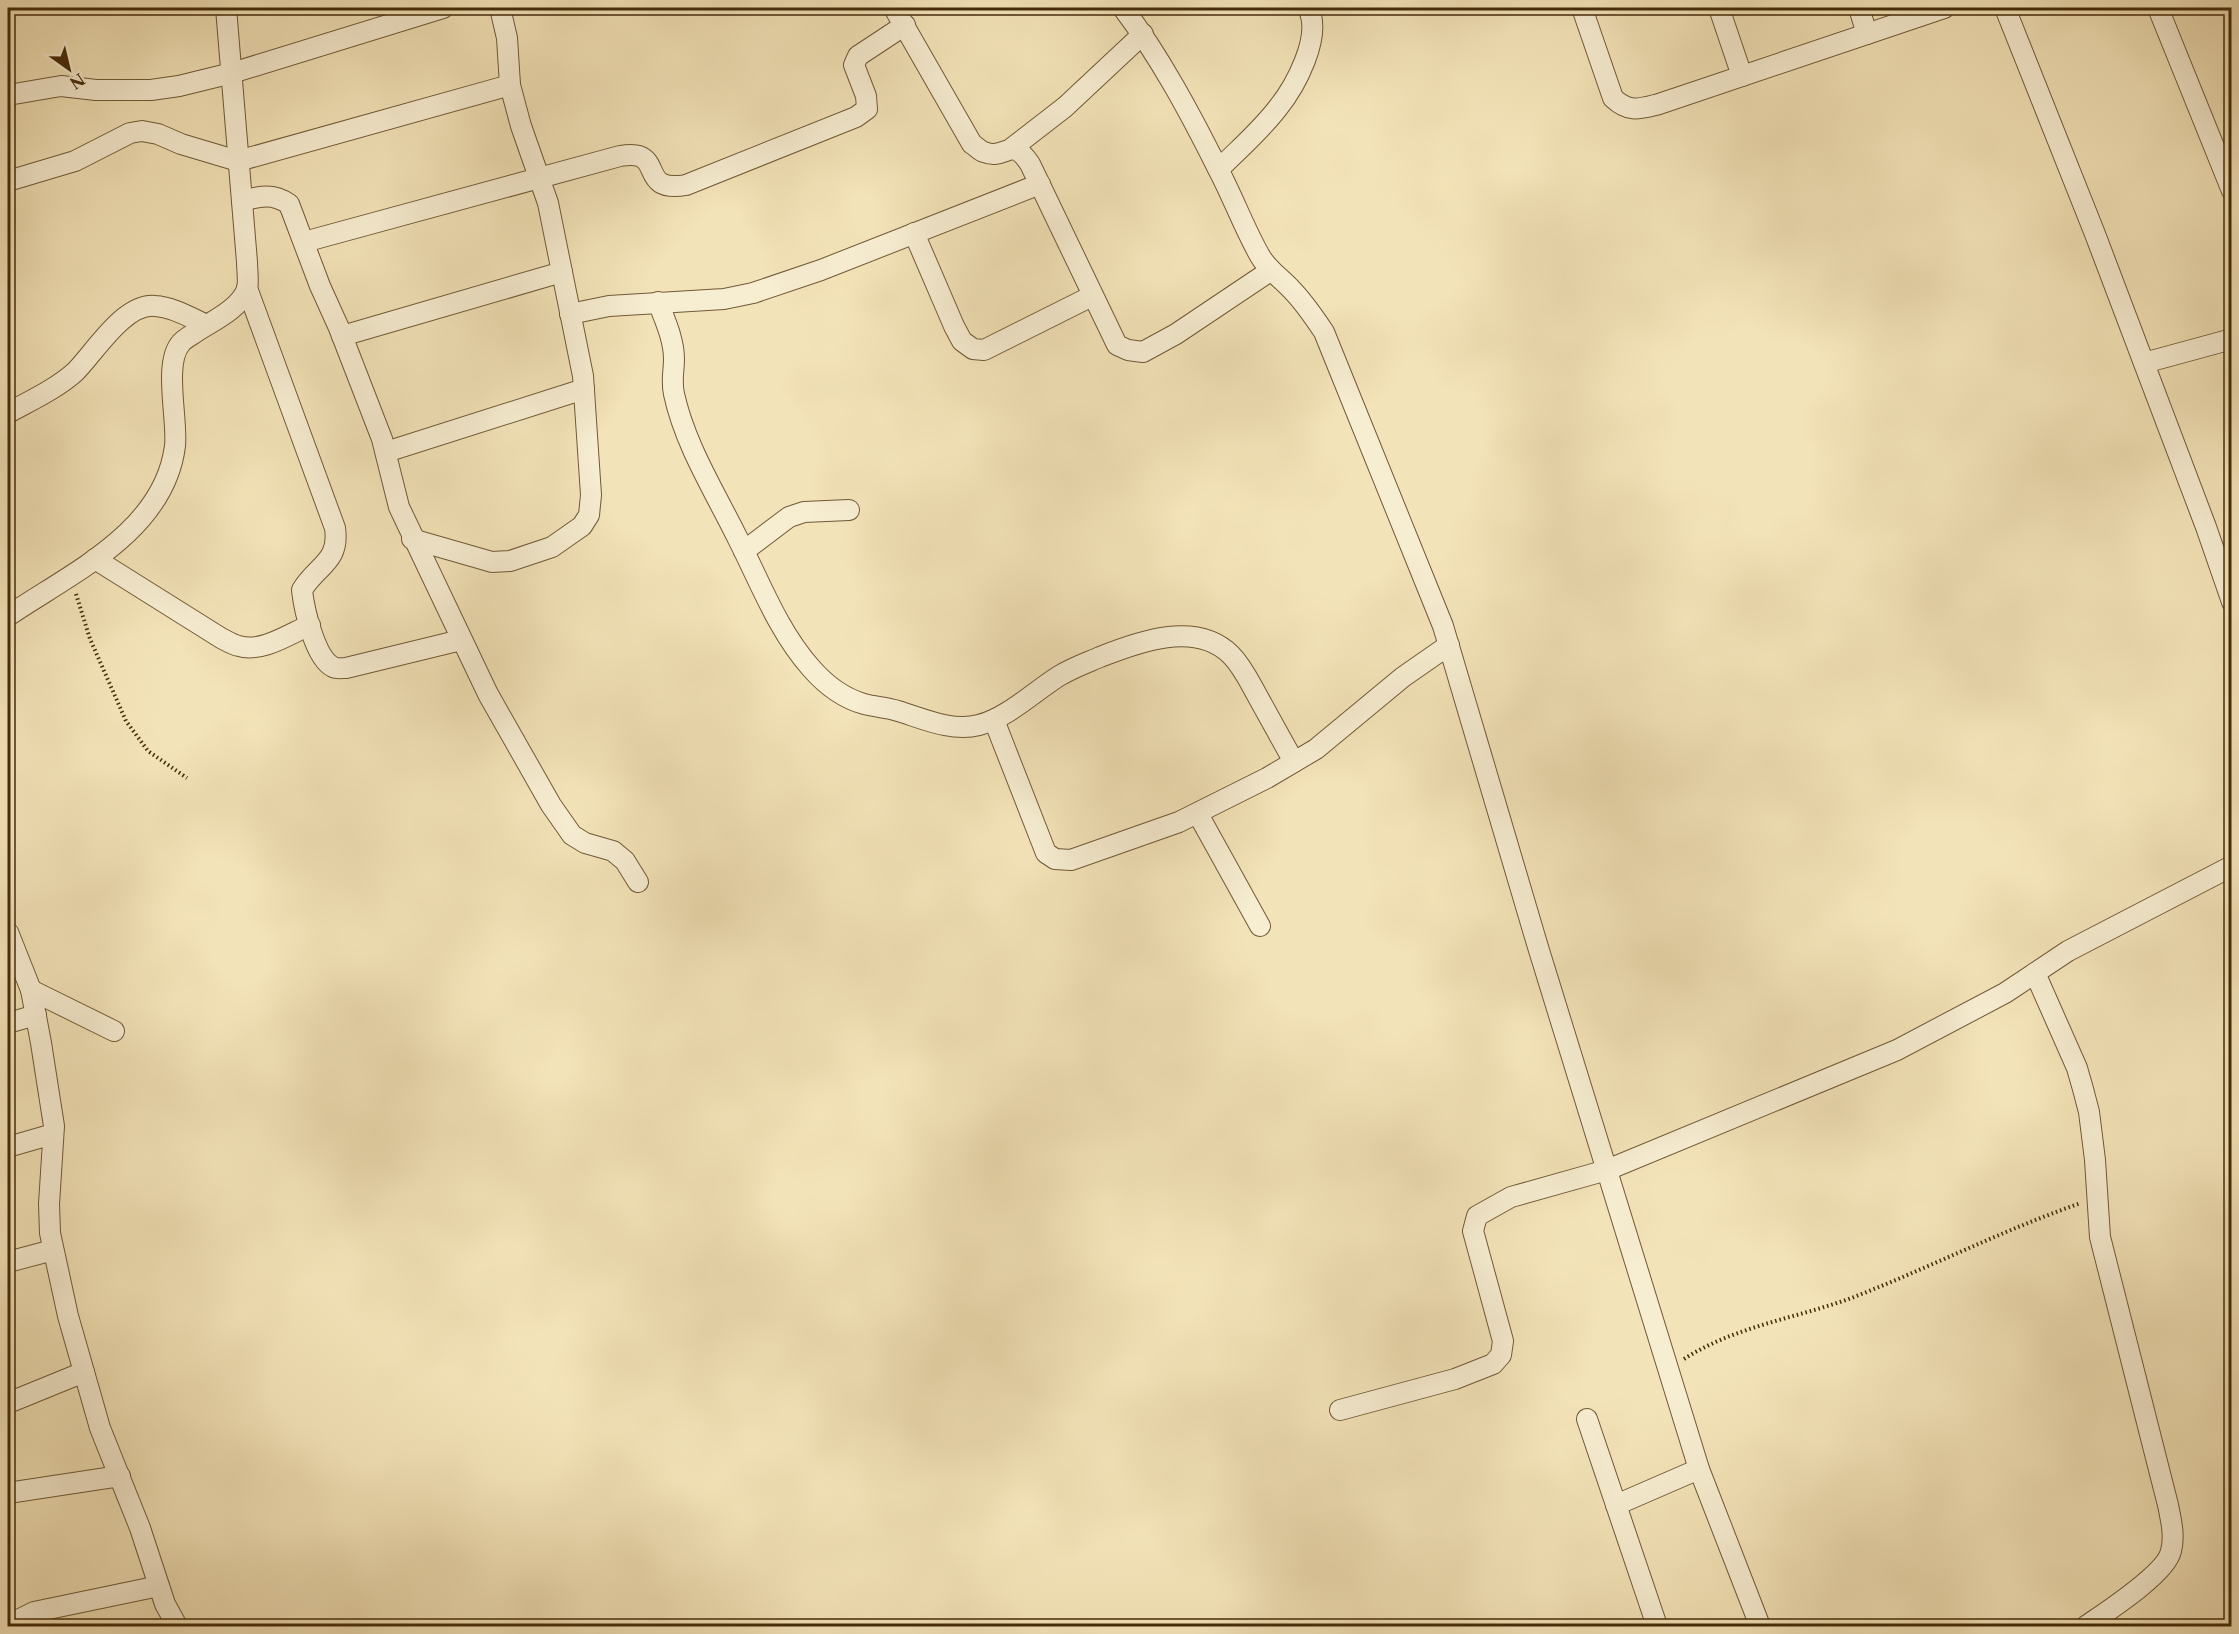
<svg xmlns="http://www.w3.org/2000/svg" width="2239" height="1634" viewBox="0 0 2239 1634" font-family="'Libre Caslon Text',serif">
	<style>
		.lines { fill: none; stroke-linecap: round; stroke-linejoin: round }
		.minor-casing { stroke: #705936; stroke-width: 22 }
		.path { stroke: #442b0a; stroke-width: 4; stroke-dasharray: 1.5 3; stroke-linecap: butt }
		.minor { stroke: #f7edd1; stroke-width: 20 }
	</style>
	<rect width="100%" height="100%" fill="#f3e3b8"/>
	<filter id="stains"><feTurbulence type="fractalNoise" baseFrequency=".00333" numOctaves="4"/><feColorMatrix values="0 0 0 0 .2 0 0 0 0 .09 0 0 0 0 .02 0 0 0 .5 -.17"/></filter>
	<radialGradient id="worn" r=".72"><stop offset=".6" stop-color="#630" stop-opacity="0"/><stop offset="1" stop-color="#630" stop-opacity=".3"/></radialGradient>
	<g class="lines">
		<defs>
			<g id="minor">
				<path d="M894 8 972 144C976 146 980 151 984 152 1007 161 1010 134 1030 164L1117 345 1128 350 1143 352 1176 334 1270 271"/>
				<path d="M1123 8C1160 57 1190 113 1218 169 1233 197 1244 228 1260 256 1268 270 1280 277 1291 289 1304 302 1314 317 1324 332L1443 626 1538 947 1699 1469 1760 1626"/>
				<path d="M1582 8 1613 98C1629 113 1639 109 1659 104L1944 8"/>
				<path d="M1719 8 1742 76"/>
				<path d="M1859 8 1867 34"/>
				<path d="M2005 8 2095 234 2206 527 2232 602"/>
				<path d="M2158 8 2232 191"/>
				<path d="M8 95 61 86 96 90H151L179 86 232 73 443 8"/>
				<path d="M1012 148 1065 107 1143 34"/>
				<path d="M1219 169C1238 150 1260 131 1277 109 1295 87 1323 36 1308 8"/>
				<path d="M8 181 75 161 130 133 142 131 158 134 181 144 238 161 510 85"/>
				<path d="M242 201C260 196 273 193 289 204L320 286 339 328 382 439 399 507 488 694 551 805 572 835 585 843 613 851 625 861 638 882"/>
				<path d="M914 233 954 326 962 341 973 349 984 350 1092 296"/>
				<path d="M304 242 620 156C626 155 633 154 639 156 659 163 644 192 686 185L856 117 867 109 866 96 854 65 858 56 905 25"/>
				<path d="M247 288 335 528C340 562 317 565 302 590 304 609 315 658 333 667 336 669 342 668 346 668L461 640"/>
				<path d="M658 302C665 320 674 340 674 359 674 371 671 381 674 394 685 445 715 492 738 539 760 582 778 631 811 668 824 683 843 698 864 704 875 707 886 707 898 711 924 719 952 732 979 725 1007 718 1035 691 1059 676 1072 668 1086 663 1100 657 1138 642 1196 620 1231 655 1243 667 1250 683 1258 697 1270 719 1282 740 1294 762"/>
				<path d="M570 314 609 306 724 299 753 293 821 270 1040 184"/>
				<path d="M342 336 562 272"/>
				<path d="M2144 363 2232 339"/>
				<path d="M8 413C30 401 56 389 75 372 95 352 124 303 155 306 173 307 191 318 207 325"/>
				<path d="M386 452 584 389"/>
				<path d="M412 539 492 562 510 561 552 547 582 526 589 515 591 495 583 376 548 203 521 126 510 85 507 38 500 8"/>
				<path d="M744 551 789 517 804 512 849 510"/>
				<path d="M95 559 221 638C227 641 233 645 239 646 262 653 289 634 310 625"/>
				<path d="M8 616C71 573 164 532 175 446 178 420 163 363 181 343 185 338 194 334 199 330 215 320 240 308 247 289 249 282 247 270 247 262L226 8"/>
				<path d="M994 720 1046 853 1055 859 1071 860 1179 822 1267 778 1316 749 1403 677 1449 645"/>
				<path d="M1198 814 1260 926"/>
				<path d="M8 932 31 990 41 1043 54 1126 49 1204 50 1233 68 1316 100 1428 140 1528 165 1604 177 1626"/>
				<path d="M2035 973 2077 1068 2083 1089 2089 1112 2095 1160 2100 1237 2168 1505C2171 1520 2175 1536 2171 1551 2166 1574 2106 1612 2086 1626"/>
				<path d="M31 990 114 1031"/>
				<path d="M8 1023 36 1015"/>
				<path d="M8 1147 53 1134"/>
				<path d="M8 1262 53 1250"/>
				<path d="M8 1403 84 1372"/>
				<path d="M1340 1410 1455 1379 1493 1364 1501 1355 1503 1341 1473 1231 1477 1216 1511 1197 1607 1170 1897 1050 2005 993 2068 951 2232 866"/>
				<path d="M1587 1419 1657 1626"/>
				<path d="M8 1493 120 1476"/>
				<path d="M1616 1505 1699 1469"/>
				<path d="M8 1625 34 1612 159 1586"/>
			</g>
		</defs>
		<use href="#minor" class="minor-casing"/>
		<g class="path">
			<path d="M76 594 90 639 126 721 148 751 187 778"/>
			<path d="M1684 1359C1735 1326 1798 1318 1854 1297 1931 1267 2003 1230 2081 1203"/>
		</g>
		<use href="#minor" class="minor"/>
	</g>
	<rect width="2239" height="1634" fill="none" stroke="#f3e3b8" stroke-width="30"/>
	<rect x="9" y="9" width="2221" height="1616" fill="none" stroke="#442b0a" stroke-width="3"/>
	<rect x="15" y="15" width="2209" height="1604" fill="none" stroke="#442b0a" stroke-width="1.5"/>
	<g transform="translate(69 69) rotate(146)" stroke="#f7edd1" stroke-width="4.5" paint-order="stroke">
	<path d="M0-4.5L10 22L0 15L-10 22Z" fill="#442b0a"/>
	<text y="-9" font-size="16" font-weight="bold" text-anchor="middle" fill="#442b0a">N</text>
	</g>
	<rect width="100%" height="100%" filter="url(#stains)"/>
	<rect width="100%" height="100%" fill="url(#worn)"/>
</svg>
